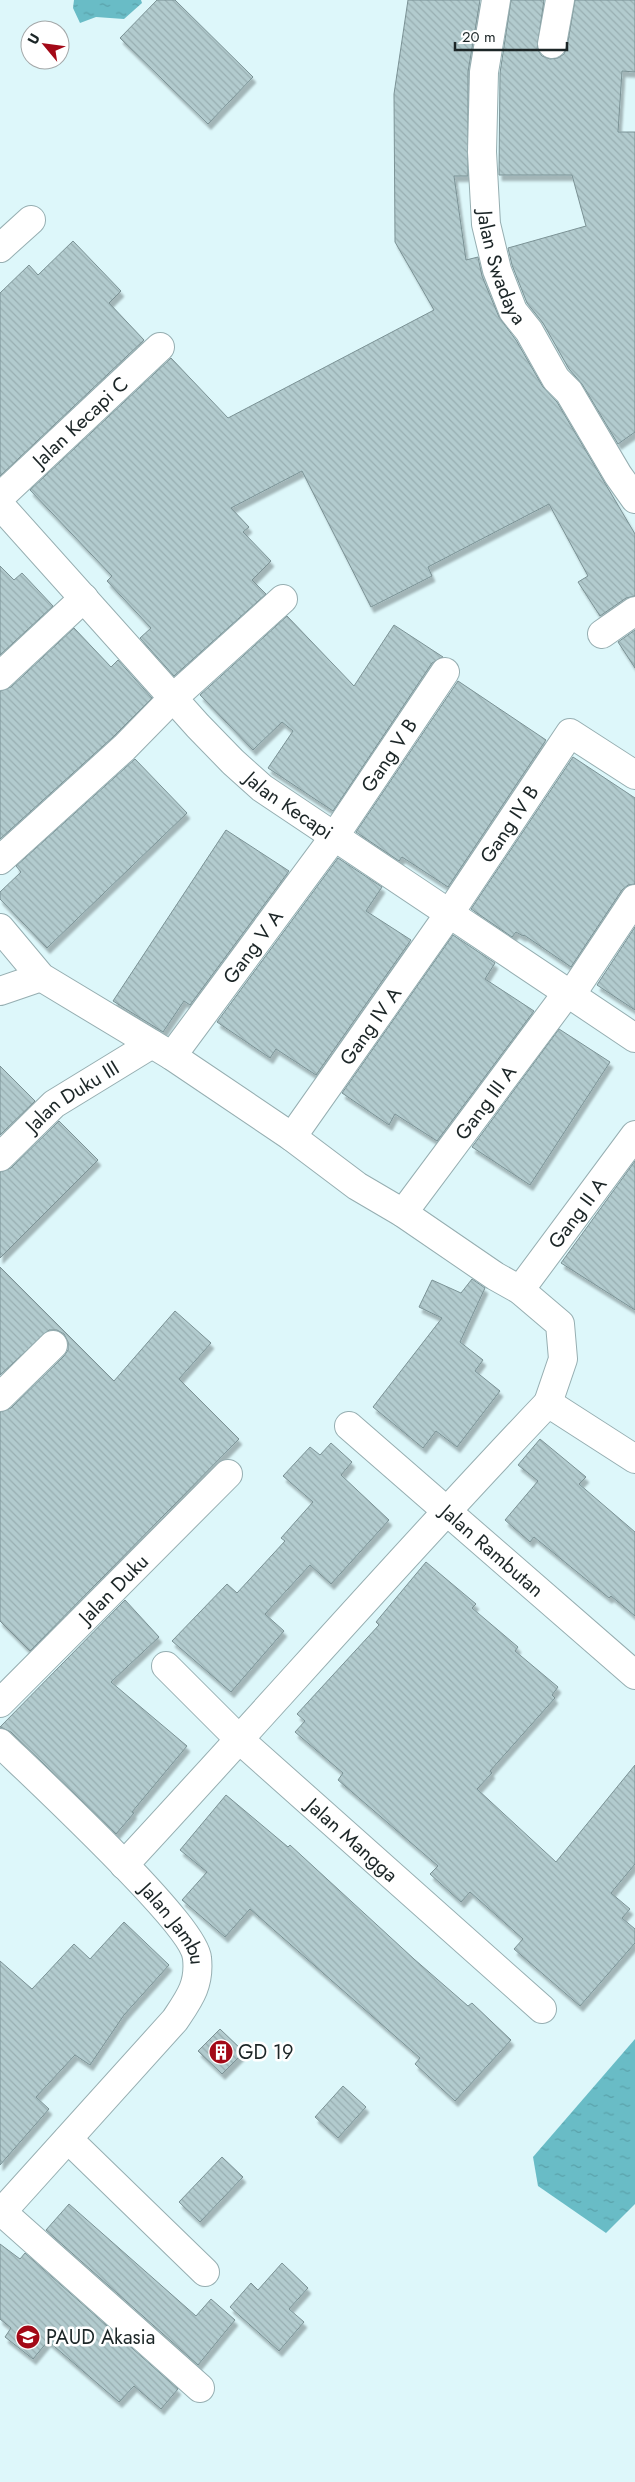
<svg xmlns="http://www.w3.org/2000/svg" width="635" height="2482" viewBox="0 0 635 2482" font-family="Jost,sans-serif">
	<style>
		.water { fill: url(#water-ripples) }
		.building { fill: url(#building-back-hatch); stroke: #7b9295; filter: url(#shadow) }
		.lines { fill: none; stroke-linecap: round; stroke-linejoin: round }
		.street-casing { stroke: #96aeb1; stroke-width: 30 }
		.street { stroke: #fff; stroke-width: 28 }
		.labels { text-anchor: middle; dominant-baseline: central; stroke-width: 5; stroke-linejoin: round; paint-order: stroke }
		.street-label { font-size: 20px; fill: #1c2627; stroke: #fff }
		.poi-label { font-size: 20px; fill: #1c2627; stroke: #fff; text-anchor: start }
	</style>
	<defs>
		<pattern id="water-ripples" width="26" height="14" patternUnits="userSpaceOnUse" patternTransform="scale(1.25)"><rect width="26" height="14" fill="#69bcc6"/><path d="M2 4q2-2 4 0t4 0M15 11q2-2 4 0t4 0" fill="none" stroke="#5aa1aa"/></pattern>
		<pattern id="building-back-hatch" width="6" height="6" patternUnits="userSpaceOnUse" patternTransform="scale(1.25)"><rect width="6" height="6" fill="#b2cbce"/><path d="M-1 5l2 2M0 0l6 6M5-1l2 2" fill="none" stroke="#98aeb1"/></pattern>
		<filter id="shadow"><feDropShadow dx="3" dy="5.5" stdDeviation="1" flood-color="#0004"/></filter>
	</defs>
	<rect width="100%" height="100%" fill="#ddf7fa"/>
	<g class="water">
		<path d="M74 0H141L142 3 124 19 96 17 80 23 73 8Z"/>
		<path d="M635 2039V2204L606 2233 538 2186 533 2157Z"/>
	</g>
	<g class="building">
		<path d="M157 0H175L253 77 208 124 120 38Z"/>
		<path d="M408 0H480L468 72V176H454L466 260 478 257 482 276 499 317 516 340 543 387 557 402 635 534V596L626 598 600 616 578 582 588 576 549 504 428 567 432 576 371 607 302 471 231 508 249 527 243 532 271 561 252 580 266 594 174 676 140 638 151 628 107 581 112 576 30 490 171 358 228 418 434 310 395 242 394 94Z"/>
		<path d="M511 0H544L537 49 542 56 550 59 558 58 564 54 567 47 575 0H635V72L622 71 618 132H635V432L618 444 582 384 569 369 543 323 527 303 512 265 508 248 586 226 572 175H499L500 73Z"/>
		<path d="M73 241 121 291 109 303 144 340 0 476V293L29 265 38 275Z"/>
		<path d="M0 566 14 580 22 573 53 606 0 655Z"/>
		<path d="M287 616 354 686 394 625 443 657 432 663 333 811 268 768 293 731 282 722 253 750 200 695Z"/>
		<path d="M74 628 111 667 118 660 152 698 113 737 0 839V691L11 687Z"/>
		<path d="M635 630V668L618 642Z"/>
		<path d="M458 681 546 740 448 887 402 857 399 861 356 832Z"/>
		<path d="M573 757 635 798V884L628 885 622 890 571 967 524 935 523 936 516 932 512 937 471 909Z"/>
		<path d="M135 759 187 813 47 948 0 899V892L21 872 16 866Z"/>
		<path d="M226 830 289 871 190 1005 184 1001 163 1032 113 1001Z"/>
		<path d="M338 858 382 887 366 911 411 940 316 1075 276 1049 270 1058 217 1022Z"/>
		<path d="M635 927V1010L597 985Z"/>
		<path d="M453 935 495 963 485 979 534 1011 437 1141 395 1114 389 1125 342 1093Z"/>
		<path d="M559 1029 610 1062 530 1185 472 1147Z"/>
		<path d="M0 1066 35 1101 0 1135Z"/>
		<path d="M59 1121 98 1160 0 1258V1172L11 1168Z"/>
		<path d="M635 1161V1310L561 1263Z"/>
		<path d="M0 1267 114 1381 175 1311 211 1343 179 1379 239 1439 30 1651 0 1621V1412L11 1408 64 1356 68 1350V1342L64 1334 57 1330H49L0 1375Z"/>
		<path d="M472 1279 485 1288 460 1342 483 1360 475 1371 500 1391 457 1447 436 1431 423 1448 373 1407 442 1318 419 1307 432 1280 461 1293Z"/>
		<path d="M540 1439 586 1477 579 1484 635 1532V1616L611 1596 609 1598 534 1537 530 1542 505 1520 538 1481 518 1465Z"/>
		<path d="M331 1443 352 1462 341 1475 389 1520 331 1584 310 1565 265 1614 284 1631 231 1692 172 1641 227 1584 237 1593 285 1541 281 1538 313 1502 283 1476 310 1447 320 1455Z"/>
		<path d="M426 1562 476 1604 472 1608 518 1647 515 1651 558 1687 552 1695 555 1698 490 1771 492 1773 477 1789 556 1862 635 1765V1864L611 1893 630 1909 622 1918 635 1929V1943L580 2006 514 1949 523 1939 470 1892 461 1902 430 1874 438 1866 338 1780 343 1773 295 1732 305 1721 297 1714 379 1625 376 1622Z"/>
		<path d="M125 1600 159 1637 111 1682 187 1746 132 1812 134 1813 116 1834 11 1732 0 1727Z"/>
		<path d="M226 1795 288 1847 290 1845 414 1959 468 2006 472 2003 511 2040 455 2101 415 2064 420 2058 250 1909 225 1937 182 1900 207 1872 180 1850Z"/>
		<path d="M124 1922 169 1965 124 2015 90 2065 75 2055 36 2097 49 2109 0 2165V1961L32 1989 74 1944 90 1959Z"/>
		<path d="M220 2029 244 2052 222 2074 198 2051Z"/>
		<path d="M343 2086 366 2107 338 2138 315 2117Z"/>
		<path d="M222 2157 243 2177 200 2222 179 2202Z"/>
		<path d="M69 2204 196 2316 211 2299 235 2320 198 2365 46 2230Z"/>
		<path d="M0 2244 20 2259 25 2253 178 2389 161 2409 134 2386 119 2402 48 2341 33 2359 5 2337 11 2328 0 2319Z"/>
		<path d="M282 2263 308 2288 289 2309 304 2322 279 2351 230 2307 251 2283 258 2290Z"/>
	</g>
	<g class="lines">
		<defs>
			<g id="street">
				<path id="s1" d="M496 0 484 72 482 152 486 224 497 270 513 311 529 331 556 379 569 392 618 475 635 499"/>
				<path d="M552 44 560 0"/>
				<path d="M0 248 31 220"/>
				<path id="s2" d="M0 497 160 347"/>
				<path id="s3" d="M0 505 198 726 233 762 262 788 635 1038"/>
				<path d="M602 634 635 611"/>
				<path d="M0 676 84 598"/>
				<path d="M0 860 124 748 173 698 283 599"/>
				<path d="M0 928 41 977 172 1056 292 1137 357 1186 403 1213 495 1276 520 1290 560 1324 563 1359 548 1403"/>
				<path d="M0 991 41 977"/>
				<path d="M571 995 635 899"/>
				<path id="s4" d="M172 1056 334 837 445 672"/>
				<path id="s5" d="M292 1137 449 914 570 733 635 775"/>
				<path id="s6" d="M0 1157 54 1104 152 1044"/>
				<path id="s7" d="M403 1213 567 993"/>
				<path id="s8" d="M520 1290 635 1135"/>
				<path d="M0 1397 53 1345"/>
				<path id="s9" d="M349 1426 635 1675"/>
				<path id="s10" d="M166 1666 240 1740 542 2009"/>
				<path id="s11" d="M0 1703 228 1474"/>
				<path id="s12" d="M0 1743C33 1775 194 1924 197 1958 200 1985 189 1999 175 2020L0 2214"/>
				<path d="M124 1865C266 1712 404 1554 548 1403L635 1459"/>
				<path d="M68 2139 205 2272"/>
				<path d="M2 2212 200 2388"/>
			</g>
		</defs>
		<use href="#street" class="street-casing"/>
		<use href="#street" class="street"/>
	</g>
	<defs>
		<symbol id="building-disc" viewBox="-11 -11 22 22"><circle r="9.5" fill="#a30917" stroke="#fff"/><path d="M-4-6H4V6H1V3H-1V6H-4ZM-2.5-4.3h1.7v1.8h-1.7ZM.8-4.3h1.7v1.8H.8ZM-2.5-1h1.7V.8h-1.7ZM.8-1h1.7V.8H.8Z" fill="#fff"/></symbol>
		<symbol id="school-disc" viewBox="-11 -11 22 22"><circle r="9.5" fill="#a30917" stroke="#fff"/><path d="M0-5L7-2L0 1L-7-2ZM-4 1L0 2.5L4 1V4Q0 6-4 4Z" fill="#fff"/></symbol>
	</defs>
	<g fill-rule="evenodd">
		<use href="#building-disc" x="207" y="2038" width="28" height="28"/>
		<use href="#school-disc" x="14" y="2323" width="28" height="28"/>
	</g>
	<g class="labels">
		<g class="street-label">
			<text stroke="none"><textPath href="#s1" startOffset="271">Jalan Swadaya</textPath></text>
			<text stroke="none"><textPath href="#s2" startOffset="110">Jalan Kecapi C</textPath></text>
			<text stroke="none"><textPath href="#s4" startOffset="371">Gang V B</textPath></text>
			<text stroke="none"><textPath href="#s3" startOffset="418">Jalan Kecapi</textPath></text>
			<text stroke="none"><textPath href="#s5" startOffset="381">Gang IV B</textPath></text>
			<text stroke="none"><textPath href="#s4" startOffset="136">Gang V A</textPath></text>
			<text stroke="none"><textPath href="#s5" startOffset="136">Gang IV A</textPath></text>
			<text stroke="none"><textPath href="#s6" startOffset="95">Jalan Duku III</textPath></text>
			<text stroke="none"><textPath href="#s7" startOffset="138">Gang III A</textPath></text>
			<text stroke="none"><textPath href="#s8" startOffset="96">Gang II A</textPath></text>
			<text stroke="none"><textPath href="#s9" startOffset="190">Jalan Rambutan</textPath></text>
			<text stroke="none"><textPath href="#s11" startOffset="161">Jalan Duku</textPath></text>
			<text stroke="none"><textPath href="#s10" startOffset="255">Jalan Mangga</textPath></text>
			<text stroke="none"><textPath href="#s12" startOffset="251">Jalan Jambu</textPath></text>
		</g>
		<g class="poi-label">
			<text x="238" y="2052">GD 19</text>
			<text x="46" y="2337">PAUD Akasia</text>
		</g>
	</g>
	<g transform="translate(45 45) rotate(299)"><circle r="24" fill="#ffffff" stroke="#a4a8a9"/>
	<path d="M0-4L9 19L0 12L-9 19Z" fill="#a30917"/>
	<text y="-8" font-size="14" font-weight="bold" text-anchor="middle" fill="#1c2627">U</text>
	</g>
	<path d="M455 42v8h112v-8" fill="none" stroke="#1c2627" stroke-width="2.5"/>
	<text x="462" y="42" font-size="15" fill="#1c2627" stroke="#ffffff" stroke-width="4" paint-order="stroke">20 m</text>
</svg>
